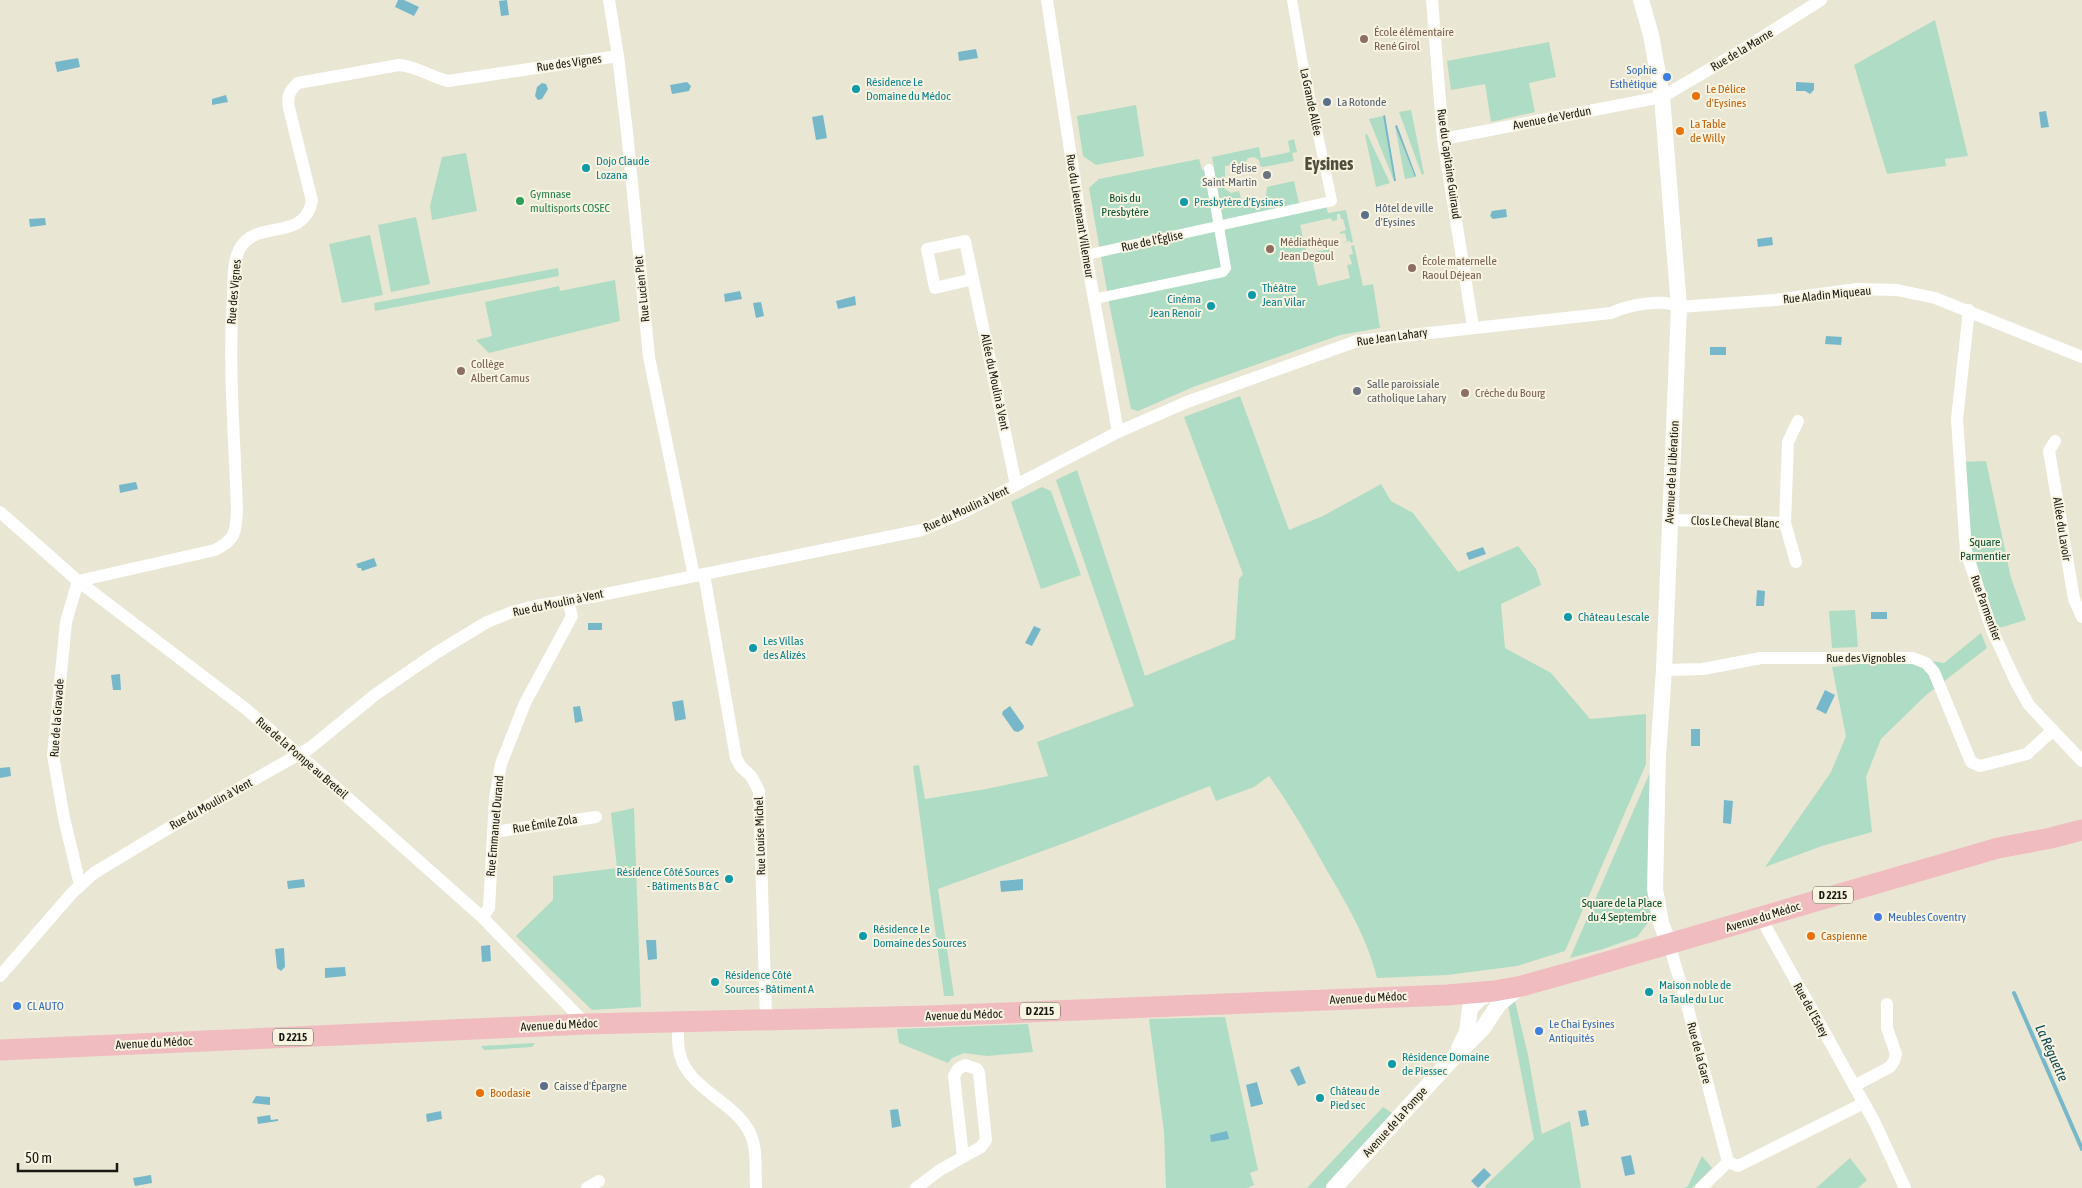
<svg xmlns="http://www.w3.org/2000/svg" width="2082" height="1188" viewBox="0 0 2082 1188" font-family="'Asap Condensed',sans-serif">
	<style>
		.green { fill: #afdcc4 }
		.water { fill: #76b8c9 }
		.lines { fill: none; stroke-linecap: round; stroke-linejoin: round }
		.stream { stroke: #76b8c9; stroke-width: 4 }
		.pedestrian { stroke: #fff; stroke-width: 10 }
		.minor { stroke: #fff; stroke-width: 12 }
		.tertiary { stroke: #fff; stroke-width: 16 }
		.primary { stroke: #f0bcc0; stroke-width: 21 }
		.education-dot { fill: #8d6e63; stroke: #f8f4e1; stroke-width: 2 }
		.shop-dot { fill: #3f7fe0; stroke: #f8f4e1; stroke-width: 2 }
		.culture-dot { fill: #0f9aa8; stroke: #f8f4e1; stroke-width: 2 }
		.food-dot { fill: #e8710a; stroke: #f8f4e1; stroke-width: 2 }
		.service-dot { fill: #5c6f8a; stroke: #f8f4e1; stroke-width: 2 }
		.worship-dot { fill: #6b7280; stroke: #f8f4e1; stroke-width: 2 }
		.leisure-dot { fill: #2e9e5b; stroke: #f8f4e1; stroke-width: 2 }
		.labels { text-anchor: middle; dominant-baseline: central; stroke-width: 4; stroke-linejoin: round; paint-order: stroke }
		.shield { fill: #f8f4e1; stroke: #5d5b51; stroke-width: 1 }
		.shield-label { font-size: 11px; font-weight: bold; fill: #1b1913 }
		.education-label { font-size: 12px; fill: #785e54; stroke: #f8f4e1; text-anchor: start }
		.street-label { font-size: 12px; fill: #1b1913; stroke: #f8f4e1 }
		.shop-label { font-size: 12px; fill: #366cbe; stroke: #f8f4e1; text-anchor: start }
		.culture-label { font-size: 12px; fill: #0d838f; stroke: #f8f4e1; text-anchor: start }
		.food-label { font-size: 12px; fill: #c56008; stroke: #f8f4e1; text-anchor: start }
		.service-label { font-size: 12px; fill: #4e5e75; stroke: #f8f4e1; text-anchor: start }
		.worship-label { font-size: 12px; fill: #5b616d; stroke: #f8f4e1; text-anchor: end }
		.leisure-label { font-size: 12px; fill: #27864d; stroke: #f8f4e1; text-anchor: start }
		.park-label { font-size: 12px; fill: #075034; stroke: #f8f4e1 }
		.water-label { font-size: 14px; font-style: italic; fill: #0f4a57; stroke: #f8f4e1 }
		.district-label { font-size: 18px; font-weight: bold; fill: #504d3d; stroke: #f8f4e1 }
	</style>
	<rect width="100%" height="100%" fill="#eae6d4"/>
	<g class="green">
		<path d="M1935 20 1968 156 1945 159 1946 166 1887 174 1854 65Z"/>
		<path d="M1549 42 1556 77 1529 83 1535 112 1491 122 1485 84 1451 90 1447 61Z"/>
		<path d="M1136 105 1144 156 1096 165 1083 156 1077 116Z"/>
		<path d="M1411 110 1424 174 1422 175 1399 112Z"/>
		<path d="M1383 116 1394 181 1369 119Z"/>
		<path d="M1395 126 1415 177 1405 179Z"/>
		<path d="M1367 134 1390 183 1376 187 1365 135Z"/>
		<path d="M1294 139 1297 152 1292 153 1294 161 1263 167 1260 166 1259 160 1254 157 1248 158 1245 163 1225 166V189L1231 193 1239 191 1242 202C1250 200 1256 203 1263 201L1266 196 1267 187 1294 181 1301 212 1326 206 1328 213 1346 210 1353 242 1351 243 1350 241 1342 243 1347 241 1345 233 1340 234V232L1346 230 1343 219H1341L1340 214H1337V220L1332 221 1331 218 1300 225 1307 254 1329 249 1332 259 1313 264 1318 286 1350 278 1347 265 1352 264 1349 255 1353 254 1351 246 1354 245 1363 286 1373 284 1380 328 1340 335 1193 387 1138 411 1131 409 1110 308 1089 188 1099 179 1199 159 1202 170 1214 168 1212 157 1259 147 1261 158 1290 152 1288 141Z"/>
		<path d="M466 153 477 211 432 220 430 206 442 157Z"/>
		<path d="M416 217 430 284 391 292 378 225Z"/>
		<path d="M370 235 383 295 342 303 329 244Z"/>
		<path d="M558 268 559 276 375 311 374 303Z"/>
		<path d="M615 280 620 321 489 353 476 340 492 336 485 302 559 286 560 291Z"/>
		<path d="M1240 396 1289 530 1323 516 1381 484 1391 501 1413 513 1458 572 1518 546 1536 569 1541 585 1501 604 1505 648 1551 673 1590 719 1646 714V764L1565 951 1517 966 1447 975 1377 978C1367 937 1346 903 1325 867 1308 836 1290 805 1269 776L1254 787 1216 801 1210 786 1070 841 938 889 954 996H944L913 766 919 765 925 799 986 789 1048 776 1037 742 1134 706 1056 480 1077 470 1145 676 1235 639 1239 579 1243 574 1184 417Z"/>
		<path d="M1986 461 2011 578 2026 620 1992 630 1966 551 1960 462Z"/>
		<path d="M1042 487 1051 491 1081 575 1041 589 1011 502Z"/>
		<path d="M1855 610 1858 647 1832 648 1829 611Z"/>
		<path d="M1981 633 1987 648 1925 696 1881 739 1866 777 1872 832 1822 846 1765 867 1831 772 1846 736 1832 667 1913 658 1944 663Z"/>
		<path d="M1651 770 1649 889 1651 919 1637 937 1603 949 1570 958Z"/>
		<path d="M634 808 641 1007 592 1010 516 936 553 900V876L617 868 611 813Z"/>
		<path d="M1515 1001 1528 1055 1542 1134 1570 1121 1581 1188H1486L1485 1186 1534 1139 1508 1005Z"/>
		<path d="M1225 1017 1258 1170 1250 1173 1254 1185 1247 1188H1166L1164 1132 1149 1019Z"/>
		<path d="M1028 1024 1033 1052 987 1056 964 1053 952 1058 948 1063 899 1043 897 1029Z"/>
		<path d="M535 1043 532 1047 484 1050 481 1046Z"/>
		<path d="M1383 1107 1392 1113 1386 1121 1325 1188H1307Z"/>
		<path d="M1702 1156 1712 1168 1692 1188H1684L1688 1186Z"/>
		<path d="M1850 1158 1867 1180 1858 1188H1816Z"/>
	</g>
	<g class="water">
		<path d="M398 0H404L419 7 414 16 395 7Z"/>
		<path d="M507 0 509 15 501 16 499 1Z"/>
		<path d="M976 49 978 58 959 61 958 52Z"/>
		<path d="M78 58 80 67 57 72 55 62Z"/>
		<path d="M687 82 691 86 689 91 672 94 670 85Z"/>
		<path d="M1796 82 1814 83V90L1810 94 1805 91H1796Z"/>
		<path d="M542 83 546 84 548 89 542 99 538 100 535 96 537 87Z"/>
		<path d="M226 95 228 102 212 105V99Z"/>
		<path d="M2046 111 2049 127 2041 128 2039 112Z"/>
		<path d="M823 115 827 138 816 140 812 117Z"/>
		<path d="M1385 115 1396 181H1394L1383 116Z"/>
		<path d="M1397 125 1416 176 1415 177 1395 126Z"/>
		<path d="M1506 209 1507 217 1493 219 1490 216 1492 211Z"/>
		<path d="M45 218 46 225 30 227 29 219Z"/>
		<path d="M1772 237 1773 245 1758 247 1757 239Z"/>
		<path d="M740 291 742 299 725 302 724 294Z"/>
		<path d="M855 296 856 305 838 309 836 301Z"/>
		<path d="M761 302 764 316 756 318 753 303Z"/>
		<path d="M1826 336 1842 337 1841 345 1825 344Z"/>
		<rect x="1710" y="347" width="16" height="8"/>
		<path d="M136 482 138 489 120 493 119 485Z"/>
		<path d="M1483 547 1486 554 1469 560 1466 553Z"/>
		<path d="M374 558 377 566 362 571 361 568H358L356 564Z"/>
		<path d="M1757 590 1765 591 1764 606H1756Z"/>
		<rect x="1871" y="612" width="16" height="7"/>
		<rect x="588" y="623" width="14" height="7"/>
		<path d="M1034 626 1041 629 1032 646 1025 643Z"/>
		<path d="M120 674 121 690H113L111 675Z"/>
		<path d="M1825 690 1835 695 1826 714 1816 709Z"/>
		<path d="M683 700 686 719 675 721 672 702Z"/>
		<path d="M580 706 583 721 575 723 573 707Z"/>
		<path d="M1010 706 1024 726 1023 729 1018 732 1014 731 1002 714 1003 711Z"/>
		<rect x="1691" y="729" width="9" height="17"/>
		<path d="M10 767 11 776 0 778V768Z"/>
		<path d="M1724 800 1733 801 1731 824 1723 823Z"/>
		<path d="M304 879 305 887 288 889 287 881Z"/>
		<path d="M1023 879V890L1001 892 1000 881Z"/>
		<path d="M646 940H656L657 959 648 960Z"/>
		<path d="M490 945 491 961 482 962 481 946Z"/>
		<path d="M284 948 285 967 281 971 277 968 275 949Z"/>
		<path d="M345 967 346 976 325 978V968Z"/>
		<path d="M1299 1066 1306 1083 1298 1086 1290 1070Z"/>
		<path d="M1257 1082 1263 1104 1251 1107 1246 1085Z"/>
		<path d="M256 1096 270 1097V1105L252 1103Z"/>
		<path d="M898 1109 901 1126 892 1128 890 1110Z"/>
		<path d="M1586 1110 1589 1125 1581 1127 1578 1111Z"/>
		<path d="M441 1111 442 1119 427 1122 426 1114Z"/>
		<path d="M270 1115 271 1120 278 1119V1121L258 1124 257 1117Z"/>
		<path d="M1227 1131 1229 1139 1211 1142 1210 1135Z"/>
		<path d="M1631 1155 1635 1174 1625 1176 1621 1157Z"/>
		<path d="M1484 1168 1491 1175 1478 1188 1471 1181Z"/>
		<path d="M151 1175 152 1183 135 1186 133 1178Z"/>
	</g>
	<g class="lines">
		<path class="stream" d="M2014 993 2082 1149"/>
		<g class="pedestrian">
			<path d="M1086 255 1332 201 1303 64 1292 0"/>
			<path d="M1094 299 1223 272 1226 268 1209 169"/>
		</g>
		<g class="minor">
			<path d="M609 0 618 56 627 132 649 357 694 576"/>
			<path d="M1047 0 1086 255 1118 432"/>
			<path d="M1432 0 1443 139 1473 327"/>
			<path d="M1443 139 1662 97 1737 53 1821 0"/>
			<path d="M973 279 935 288 927 249 965 241 1016 485"/>
			<path d="M1969 310 1957 419 1966 551 1992 630 2016 682 2029 705 2082 761"/>
			<path d="M2055 441 2049 451 2074 599 2082 617"/>
			<path d="M0 512 78 581 246 709 312 766 482 917 586 1024"/>
			<path d="M1670 520 1785 523 1788 442 1798 421"/>
			<path d="M1785 523 1796 562"/>
			<path d="M704 574 736 758 741 767 751 776 759 791 766 1019"/>
			<path d="M1664 670 1703 669 1761 658H1913L1926 663 1934 672 1971 762 1980 766 2027 754 2053 730"/>
			<path d="M494 832 596 817"/>
			<path d="M80 885 64 818 53 755 66 622 78 581 215 550C235 540 236 533 237 511 235 441 228 369 233 298 234 283 232 265 239 250 254 218 304 243 312 201L289 108C287 96 289 91 298 83L399 65C416 66 431 77 448 81L618 56"/>
			<path d="M1763 916 1767 929 1875 1123 1905 1188"/>
			<path d="M482 917 489 908 495 798 501 764 525 703 572 616 568 601"/>
			<path d="M1669 944 1687 1005 1728 1162 1701 1188"/>
			<path d="M0 976 72 893 94 873 167 829 310 748 376 694 436 653 487 622 512 612 535 606 591 597 922 530 960 514 1118 432 1187 402 1357 341 1611 313C1628 305 1663 298 1679 307L1775 300 1857 289 1897 290 1935 298 2082 357"/>
			<path d="M678 1021C678 1032 677 1044 680 1055 690 1090 733 1101 749 1131 758 1148 755 1169 756 1188"/>
			<path d="M1854 1086 1890 1067 1894 1061 1896 1054 1887 1028V1004"/>
			<path d="M1728 1162 1738 1166 1864 1103"/>
			<path d="M587 1188 599 1181"/>
			<path d="M916 1188 940 1170 981 1147 986 1140 979 1073 977 1069 965 1065 958 1069 954 1076 963 1157"/>
		</g>
		<g class="tertiary">
			<path d="M1641 0 1651 35 1662 97 1679 307 1664 670 1658 756 1655 889 1661 923 1669 944"/>
			<path d="M1459 1048 1467 1032 1470 1008 1479 999 1493 991"/>
			<path d="M1334 1188 1455 1056 1483 1028 1499 1004 1520 987"/>
		</g>
		<path class="primary" d="M0 1050 586 1024 929 1016 1447 995 1494 991 1522 986 1579 970 1998 848 2051 838 2082 830"/>
	</g>
	<g class="education-dot">
		<circle cx="1364" cy="39" r="5"/>
		<circle cx="1270" cy="249" r="5"/>
		<circle cx="1412" cy="268" r="5"/>
		<circle cx="461" cy="371" r="5"/>
		<circle cx="1465" cy="393" r="5"/>
	</g>
	<g class="shop-dot">
		<circle cx="1667" cy="77" r="5"/>
		<circle cx="1878" cy="917" r="5"/>
		<circle cx="17" cy="1006" r="5"/>
		<circle cx="1539" cy="1031" r="5"/>
	</g>
	<g class="culture-dot">
		<circle cx="856" cy="89" r="5"/>
		<circle cx="586" cy="168" r="5"/>
		<circle cx="1184" cy="202" r="5"/>
		<circle cx="1252" cy="295" r="5"/>
		<circle cx="1211" cy="306" r="5"/>
		<circle cx="1568" cy="617" r="5"/>
		<circle cx="753" cy="648" r="5"/>
		<circle cx="729" cy="879" r="5"/>
		<circle cx="863" cy="936" r="5"/>
		<circle cx="715" cy="982" r="5"/>
		<circle cx="1649" cy="992" r="5"/>
		<circle cx="1392" cy="1064" r="5"/>
		<circle cx="1320" cy="1098" r="5"/>
	</g>
	<g class="food-dot">
		<circle cx="1696" cy="96" r="5"/>
		<circle cx="1680" cy="131" r="5"/>
		<circle cx="1811" cy="936" r="5"/>
		<circle cx="480" cy="1093" r="5"/>
	</g>
	<g class="service-dot">
		<circle cx="1327" cy="102" r="5"/>
		<circle cx="1365" cy="215" r="5"/>
		<circle cx="544" cy="1086" r="5"/>
	</g>
	<g class="worship-dot">
		<circle cx="1267" cy="175" r="5"/>
		<circle cx="1357" cy="391" r="5"/>
	</g>
	<circle class="leisure-dot" cx="520" cy="201" r="5"/>
	<g class="labels">
		<g class="shield">
			<rect x="1813" y="886.5" width="40" height="17" rx="4"/>
			<rect x="1020" y="1002.5" width="40" height="17" rx="4"/>
			<rect x="273" y="1028.5" width="40" height="17" rx="4"/>
		</g>
		<g class="shield-label">
			<text x="1833" y="895">D 2215</text>
			<text x="1040" y="1011">D 2215</text>
			<text x="293" y="1037">D 2215</text>
		</g>
		<g class="education-label">
			<text x="1374" y="32">École élémentaire<tspan x="1374" dy="14">René Girol</tspan></text>
			<text x="1280" y="242">Médiathèque<tspan x="1280" dy="14">Jean Degoul</tspan></text>
			<text x="1422" y="261">École maternelle<tspan x="1422" dy="14">Raoul Déjean</tspan></text>
			<text x="471" y="364">Collège<tspan x="471" dy="14">Albert Camus</tspan></text>
			<text x="1475" y="393">Crèche du Bourg</text>
		</g>
		<g class="street-label">
			<text transform="translate(1742 50) rotate(-31)">Rue de la Marne</text>
			<text transform="translate(569 63) rotate(-8)">Rue des Vignes</text>
			<text transform="translate(1311 102) rotate(78)">La Grande Allée</text>
			<text transform="translate(1552 118) rotate(-11)">Avenue de Verdun</text>
			<text transform="translate(1449 164) rotate(82)">Rue du Capitaine Guiraud</text>
			<text transform="translate(1080 216) rotate(81)">Rue du Lieutenant Villemeur</text>
			<text transform="translate(1152 241) rotate(-12)">Rue de l'Église</text>
			<text transform="translate(642 289) rotate(-96)">Rue Lucien Piet</text>
			<text transform="translate(234 292) rotate(-85)">Rue des Vignes</text>
			<text transform="translate(1827 295) rotate(-6)">Rue Aladin Miqueau</text>
			<text transform="translate(1392 337) rotate(-8)">Rue Jean Lahary</text>
			<text transform="translate(995 382) rotate(78)">Allée du Moulin à Vent</text>
			<text transform="translate(1672 472) rotate(-87)">Avenue de la Libération</text>
			<text transform="translate(966 509) rotate(-25)">Rue du Moulin à Vent</text>
			<text transform="translate(1735 522) rotate(2)">Clos Le Cheval Blanc</text>
			<text transform="translate(2062 529) rotate(81)">Allée du Lavoir</text>
			<text transform="translate(558 603) rotate(-12)">Rue du Moulin à Vent</text>
			<text transform="translate(1986 608) rotate(70)">Rue Parmentier</text>
			<text x="1866" y="658">Rue des Vignobles</text>
			<text transform="translate(57 718) rotate(-86)">Rue de la Gravade</text>
			<text transform="translate(302 758) rotate(41)">Rue de la Pompe au Breteil</text>
			<text transform="translate(211 804) rotate(-29)">Rue du Moulin à Vent</text>
			<text transform="translate(545 824) rotate(-9)">Rue Émile Zola</text>
			<text transform="translate(495 826) rotate(-85)">Rue Emmanuel Durand</text>
			<text transform="translate(760 836) rotate(-92)">Rue Louise Michel</text>
			<text transform="translate(1763 917) rotate(-17)">Avenue du Médoc</text>
			<text transform="translate(1368 998) rotate(-3)">Avenue du Médoc</text>
			<text transform="translate(1811 1010) rotate(61)">Rue de l'Estey</text>
			<text transform="translate(964 1015) rotate(-2)">Avenue du Médoc</text>
			<text transform="translate(559 1025) rotate(-3)">Avenue du Médoc</text>
			<text transform="translate(154 1043) rotate(-3)">Avenue du Médoc</text>
			<text transform="translate(1699 1053) rotate(75)">Rue de la Gare</text>
			<text transform="translate(1395 1122) rotate(-48)">Avenue de la Pompe</text>
		</g>
		<g class="shop-label">
			<text x="1657" y="70" text-anchor="end">Sophie<tspan x="1657" dy="14">Esthétique</tspan></text>
			<text x="1888" y="917">Meubles Coventry</text>
			<text x="27" y="1006">CL AUTO</text>
			<text x="1549" y="1024">Le Chai Eysines<tspan x="1549" dy="14">Antiquités</tspan></text>
		</g>
		<g class="culture-label">
			<text x="866" y="82">Résidence Le<tspan x="866" dy="14">Domaine du Médoc</tspan></text>
			<text x="596" y="161">Dojo Claude<tspan x="596" dy="14">Lozana</tspan></text>
			<text x="1194" y="202">Presbytère d'Eysines</text>
			<text x="1262" y="288">Théâtre<tspan x="1262" dy="14">Jean Vilar</tspan></text>
			<text x="1201" y="299" text-anchor="end">Cinéma<tspan x="1201" dy="14">Jean Renoir</tspan></text>
			<text x="1578" y="617">Château Lescale</text>
			<text x="763" y="641">Les Villas<tspan x="763" dy="14">des Alizés</tspan></text>
			<text x="719" y="872" text-anchor="end">Résidence Côté Sources<tspan x="719" dy="14">- Bâtiments B &amp; C</tspan></text>
			<text x="873" y="929">Résidence Le<tspan x="873" dy="14">Domaine des Sources</tspan></text>
			<text x="725" y="975">Résidence Côté<tspan x="725" dy="14">Sources - Bâtiment A</tspan></text>
			<text x="1659" y="985">Maison noble de<tspan x="1659" dy="14">la Taule du Luc</tspan></text>
			<text x="1402" y="1057">Résidence Domaine<tspan x="1402" dy="14">de Piessec</tspan></text>
			<text x="1330" y="1091">Château de<tspan x="1330" dy="14">Pied sec</tspan></text>
		</g>
		<g class="food-label">
			<text x="1706" y="89">Le Délice<tspan x="1706" dy="14">d'Eysines</tspan></text>
			<text x="1690" y="124">La Table<tspan x="1690" dy="14">de Willy</tspan></text>
			<text x="1821" y="936">Caspienne</text>
			<text x="490" y="1093">Boodasie</text>
		</g>
		<g class="service-label">
			<text x="1337" y="102">La Rotonde</text>
			<text x="1375" y="208">Hôtel de ville<tspan x="1375" dy="14">d'Eysines</tspan></text>
			<text x="554" y="1086">Caisse d'Épargne</text>
		</g>
		<g class="worship-label">
			<text x="1257" y="168">Église<tspan x="1257" dy="14">Saint-Martin</tspan></text>
			<text x="1367" y="384" text-anchor="start">Salle paroissiale<tspan x="1367" dy="14">catholique Lahary</tspan></text>
		</g>
		<g class="leisure-label">
			<text x="530" y="194">Gymnase<tspan x="530" dy="14">multisports COSEC</tspan></text>
		</g>
		<g class="park-label">
			<text x="1125" y="198">Bois du<tspan x="1125" dy="14">Presbytère</tspan></text>
			<text x="1985" y="542">Square<tspan x="1985" dy="14">Parmentier</tspan></text>
			<text x="1622" y="903">Square de la Place<tspan x="1622" dy="14">du 4 Septembre</tspan></text>
		</g>
		<g class="water-label">
			<text transform="translate(2052 1053) rotate(66)">La Réguette</text>
		</g>
		<g class="district-label">
			<text x="1329" y="163">Eysines</text>
		</g>
	</g>
	<path d="M18 1163v8h99v-8" fill="none" stroke="#1b1913" stroke-width="2.5"/>
	<text x="25" y="1163" font-size="15" fill="#1b1913" stroke="#f8f4e1" stroke-width="4" paint-order="stroke">50 m</text>
</svg>
